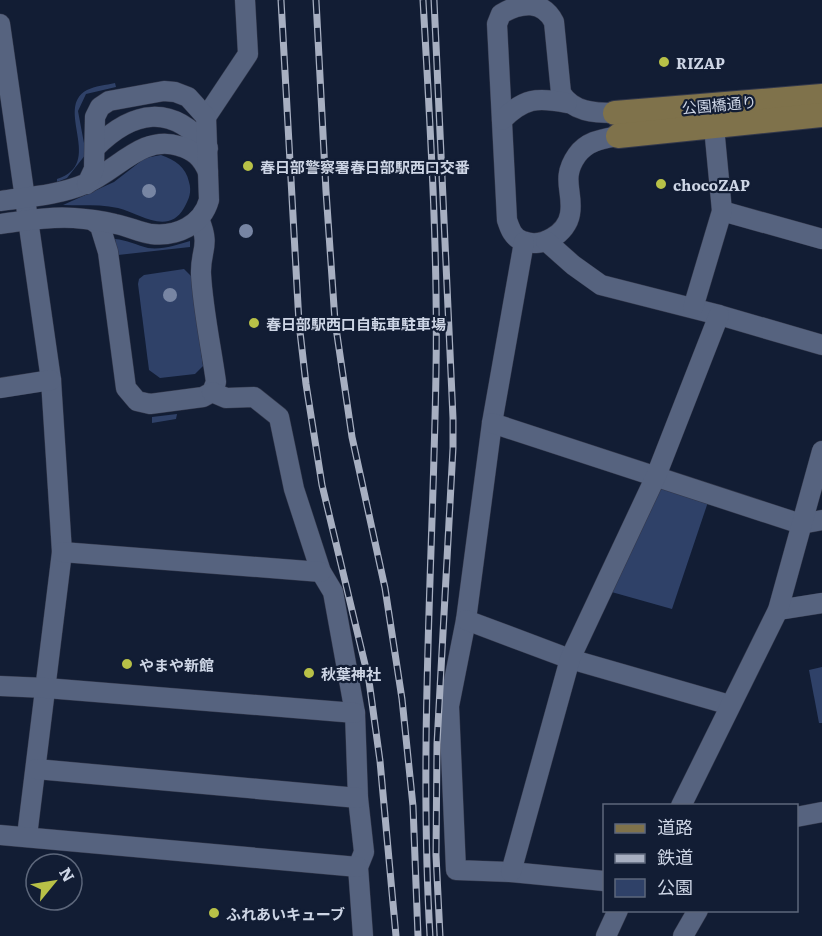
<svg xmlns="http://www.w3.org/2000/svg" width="822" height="936" viewBox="0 0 822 936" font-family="Literata,'Noto Sans JP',serif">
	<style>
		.green { fill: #2f4168 }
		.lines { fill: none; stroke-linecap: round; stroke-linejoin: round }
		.minor-casing { stroke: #33384b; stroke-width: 21 }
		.major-casing { stroke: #33384b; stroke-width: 26 }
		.minor { stroke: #56637f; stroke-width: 20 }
		.major { stroke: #7f724b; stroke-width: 24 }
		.rail-casing { stroke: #a7afc1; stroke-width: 7 }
		.rail { stroke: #121d34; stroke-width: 4.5; stroke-dasharray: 14; stroke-linecap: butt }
		.tree { fill: #7785a3 }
		.poi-dot { fill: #b8c147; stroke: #121d34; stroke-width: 2 }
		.labels { text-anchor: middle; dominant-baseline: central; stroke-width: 4.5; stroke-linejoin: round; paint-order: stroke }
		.poi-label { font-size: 15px; font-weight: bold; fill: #cdd5e5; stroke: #121d34; text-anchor: start }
		.street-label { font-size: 15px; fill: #cdd5e5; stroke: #121d34 }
	</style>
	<rect width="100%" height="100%" fill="#121d34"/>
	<g class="green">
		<path d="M115 83 116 87 86 94 78 111 86 154 67 178 57 182V179C106 164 53 108 87 90 95 86 106 85 115 83Z"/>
		<path d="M161 155C175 160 186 167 189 182 192 192 189 199 184 208 168 236 139 213 118 208 100 204 81 206 63 205L114 182 145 158Z"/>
		<path d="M115 239C127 240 136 245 148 248 162 250 177 245 190 241V247L118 255Z"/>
		<path d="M184 269 191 276 203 366 195 374 160 378 149 370 138 284 139 279 144 275Z"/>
		<path d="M177 414 176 419 152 423V417Z"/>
		<path d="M658 480 709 499 672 609 608 591Z"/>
		<path d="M822 667V723H819L809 670Z"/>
	</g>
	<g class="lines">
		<defs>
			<g id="minor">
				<path d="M0 24 51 380 62 552 27 836"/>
				<path d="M615 113C594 113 573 112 561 93L554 22C543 0 521 2 501 14L497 24 507 220C510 229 513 238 523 241 542 249 567 233 570 214 574 192 560 179 577 155 587 141 602 139 618 136"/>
				<path d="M206 117 248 54 245 0"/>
				<path d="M502 120C524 98 537 97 567 103"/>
				<path d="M95 148C133 110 172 103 208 148"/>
				<path d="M0 201C28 197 59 195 85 184 117 171 142 134 179 146 194 150 202 158 208 172"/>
				<path d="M722 211 822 239"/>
				<path d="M92 220 100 226 108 252 126 388 137 401 150 404 203 397 212 392 216 382C211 346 203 310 201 274 200 250 211 247 199 219"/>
				<path d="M0 224C24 221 49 216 74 218 88 219 102 221 115 224 127 226 139 232 151 234 177 237 202 225 209 200L206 117 188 97 175 92 164 91 109 101 100 107 95 117 94 169 87 184"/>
				<path d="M546 241 573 265 601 285 719 315 822 345"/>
				<path d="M524 242 492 423 466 620 449 706 456 870 511 872 604 881"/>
				<path d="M693 308 722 211 714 127"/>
				<path d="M0 388 51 380"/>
				<path d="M212 392 226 398 254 397 279 417 294 489 321 572 333 592 355 713 358 798 364 852 358 867 363 936"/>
				<path d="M492 423 801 524 822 520"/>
				<path d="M62 552 321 572"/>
				<path d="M778 610 822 603"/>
				<path d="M466 620 570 659 730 705"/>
				<path d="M0 686 46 688 355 713"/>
				<path d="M36 769 358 798"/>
				<path d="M681 806 778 610 822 451"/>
				<path d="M796 817 822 812"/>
				<path d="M0 835 358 867"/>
				<path d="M511 872 570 659 656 476 719 315"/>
				<path d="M606 936 618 910"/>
				<path d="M683 936 698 910"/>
			</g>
			<g id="major">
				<path d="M615 113 822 96"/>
				<path d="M618 136 822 115"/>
			</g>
		</defs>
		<use href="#minor" class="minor-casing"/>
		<use href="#major" class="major-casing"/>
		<use href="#minor" class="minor"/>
		<use href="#major" class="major"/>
		<defs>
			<g id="rail">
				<path d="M281 0 299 323 306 384 322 485 369 681 380 761 396 936"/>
				<path d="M316 0 326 191 335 321 352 437 385 588 402 699 413 806 418 936"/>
				<path d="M423 0C430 124 438 248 436 372 433 560 419 748 430 936"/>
				<path d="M434 0 453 418V448L437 744 436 855 440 936"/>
			</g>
		</defs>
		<use href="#rail" class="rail-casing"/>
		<use href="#rail" class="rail"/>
	</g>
	<g class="tree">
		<circle cx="149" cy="191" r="7"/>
		<circle cx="246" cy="231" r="7"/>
		<circle cx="170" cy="295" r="7"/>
	</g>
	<g class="poi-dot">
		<circle cx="664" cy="62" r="6"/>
		<circle cx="248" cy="166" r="6"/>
		<circle cx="661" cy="184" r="6"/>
		<circle cx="254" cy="323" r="6"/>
		<circle cx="127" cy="664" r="6"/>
		<circle cx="309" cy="673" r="6"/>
		<circle cx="214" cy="913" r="6"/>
	</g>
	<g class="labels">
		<g class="poi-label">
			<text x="676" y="62">RIZAP</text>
			<text x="260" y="166">春日部警察署春日部駅西口交番</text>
			<text x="673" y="184">chocoZAP</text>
			<text x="266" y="323">春日部駅西口自転車駐車場</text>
			<text x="139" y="664">やまや新館</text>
			<text x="321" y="673">秋葉神社</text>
			<text x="226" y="913">ふれあいキューブ</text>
		</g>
		<g class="street-label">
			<text transform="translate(719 104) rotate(-5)">公園橋通り</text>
		</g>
	</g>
	<rect x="603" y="804" width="195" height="108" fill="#121d34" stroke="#5d677b" stroke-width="1.5"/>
	<rect x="615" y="824" width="30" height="9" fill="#7f724b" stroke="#5d677b" stroke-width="1.5"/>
	<text x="657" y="834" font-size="18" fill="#cdd5e5">道路</text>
	<rect x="615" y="854" width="30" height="9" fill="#a7afc1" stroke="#5d677b" stroke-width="1.5"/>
	<text x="657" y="864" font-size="18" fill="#cdd5e5">鉄道</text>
	<rect x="615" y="879" width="30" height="18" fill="#2f4168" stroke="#5d677b" stroke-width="1.5"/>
	<text x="657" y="894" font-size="18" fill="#cdd5e5">公園</text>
	<g transform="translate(54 882) rotate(60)"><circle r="28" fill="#121d34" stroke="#5d677b" stroke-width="1.5"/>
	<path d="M0-4.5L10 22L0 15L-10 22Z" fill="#b8c147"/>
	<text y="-9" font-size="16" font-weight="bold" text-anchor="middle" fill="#cdd5e5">N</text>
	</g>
</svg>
